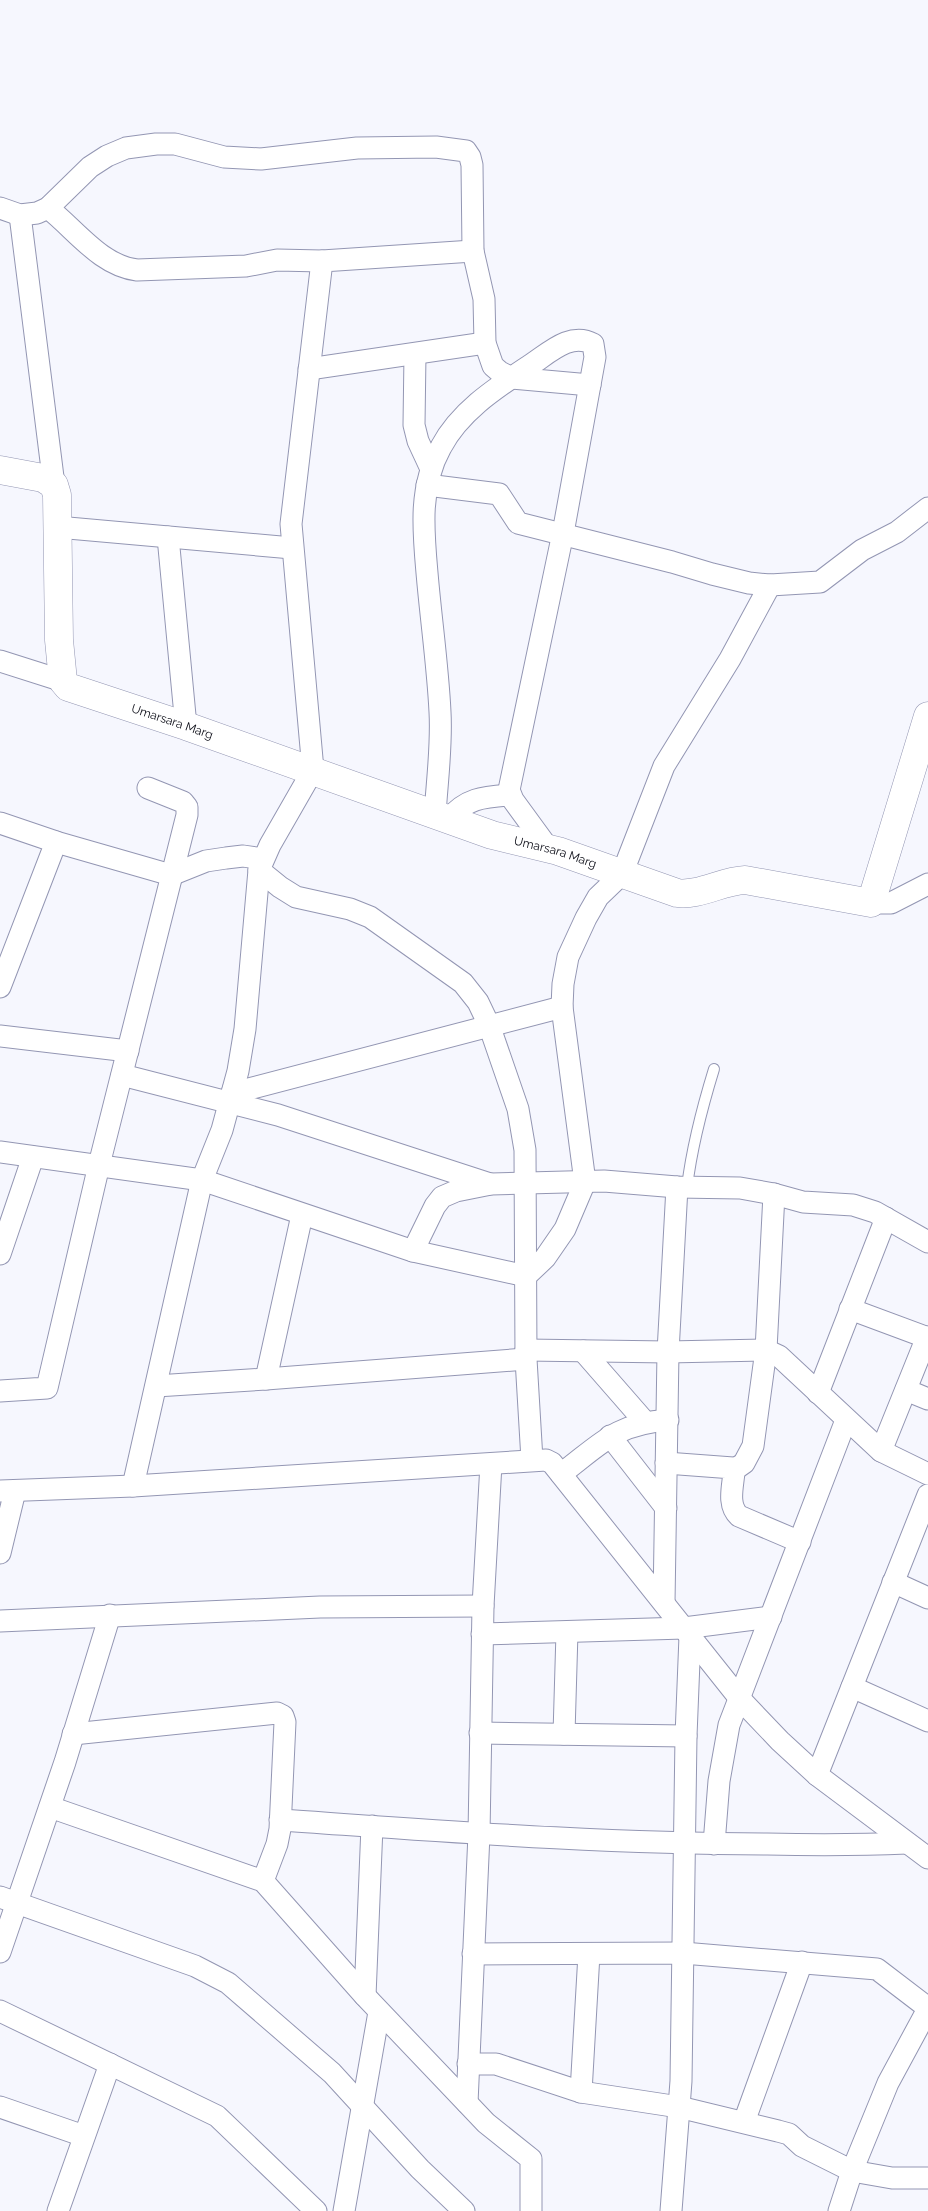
<svg xmlns="http://www.w3.org/2000/svg" width="928" height="2211" viewBox="0 0 928 2211" font-family="Raleway,sans-serif">
	<style>
		.lines { fill: none; stroke-linecap: round; stroke-linejoin: round }
		.lane-casing { stroke: #9396b3; stroke-width: 12 }
		.street-casing { stroke: #9396b3; stroke-width: 23 }
		.secondary-casing { stroke: #9396b3; stroke-width: 29 }
		.lane { stroke: #fff; stroke-width: 10 }
		.street { stroke: #fff; stroke-width: 21 }
		.secondary { stroke: #fff; stroke-width: 28 }
		.labels { text-anchor: middle; dominant-baseline: central; stroke-width: 4; stroke-linejoin: round; paint-order: stroke }
		.street-label { font-size: 12px; fill: #0b0c16; stroke: #fff }
	</style>
	<rect width="100%" height="100%" fill="#f6f7fe"/>
	<g class="lines">
		<defs>
			<path id="lane" d="M687 1187C692 1146 702 1108 714 1069"/>
			<g id="street">
				<path d="M0 208 20 215 37 213 48 208 90 167 107 156 126 148 156 144H175L224 157 261 159 357 148 436 147 466 151 470 157 472 165 473 251 484 299 485 343 493 366 500 372 512 378 590 385"/>
				<path d="M48 208C76 230 101 266 137 270L246 266 277 260 322 261"/>
				<path d="M20 215 54 485"/>
				<path d="M415 354 414 425 418 441 431 469"/>
				<path d="M309 369 485 343"/>
				<path d="M427 485 499 494 518 523 672 562 712 574 749 583 770 585 820 582 862 550 897 532 928 508"/>
				<path d="M57 527 292 548"/>
				<path d="M168 537 186 726"/>
				<path d="M0 661 63 681"/>
				<path d="M435 815C437 781 442 746 440 712 438 670 432 627 428 584 424 537 417 490 441 447 460 411 496 388 529 366 548 354 570 331 593 344L595 357 563 533 509 790 513 800 548 848"/>
				<path d="M449 819C466 798 484 797 509 795"/>
				<path d="M0 823 56 842 171 875 206 861 226 858 243 856 263 859"/>
				<path d="M259 870 280 887 296 897 350 909 370 917 463 983 478 1002 489 1025 518 1109 525 1150 526 1359 532 1460"/>
				<path d="M871 903H891L928 884"/>
				<path d="M0 987 56 842"/>
				<path d="M0 1036 128 1051"/>
				<path d="M122 1075 278 1115 490 1184"/>
				<path d="M233 1090 241 1091 562 1007"/>
				<path d="M0 1152 202 1180 413 1251 526 1276"/>
				<path d="M413 1251 435 1206 442 1197 456 1191 491 1184 604 1181 677 1187 740 1188 774 1194 803 1202 853 1205 875 1212 928 1242"/>
				<path d="M0 1254 33 1157"/>
				<path d="M526 1276 545 1258 565 1229 585 1182 562 1007 563 984 568 957 586 918 598 897 622 874 664 766 730 659 770 585"/>
				<path d="M850 1309 928 1338"/>
				<path d="M526 1350 668 1352 766 1350 779 1356 881 1451 928 1474"/>
				<path d="M583 1351 645 1422"/>
				<path d="M266 1379 302 1215"/>
				<path d="M156 1386 266 1379 526 1359"/>
				<path d="M906 1390 928 1399"/>
				<path d="M0 1391 47 1388 99 1165 187 815V807L183 802 148 788"/>
				<path d="M818 1393 886 1218"/>
				<path d="M610 1436 666 1508"/>
				<path d="M881 1451 927 1337"/>
				<path d="M666 1463 733 1468 734 1472C733 1486 727 1505 739 1516L800 1542"/>
				<path d="M734 1470 744 1463 753 1446 766 1350 774 1194"/>
				<path d="M561 1474C601 1444 615 1424 668 1420"/>
				<path d="M133 1486 202 1180 222 1130 238 1071 245 1029 259 870 270 845 313 770 291 524 322 261 473 251"/>
				<path d="M0 1491 133 1486 546 1460 552 1463 740 1699 780 1741 817 1775 928 1858"/>
				<path d="M0 1553 15 1491"/>
				<path d="M893 1582 928 1598"/>
				<path d="M664 1603 668 1352 677 1187"/>
				<path d="M0 1621 320 1607 483 1606"/>
				<path d="M482 1634 684 1628 771 1617"/>
				<path d="M852 1687 928 1721"/>
				<path d="M480 1733 686 1736"/>
				<path d="M73 1734 277 1713 283 1716 285 1722 280 1829 277 1844 263 1881"/>
				<path d="M564 1734 567 1632"/>
				<path d="M817 1775 928 1495"/>
				<path d="M50 1807 263 1881 365 1996 467 2103 486 2123 531 2159V2211"/>
				<path d="M280 1820C442 1831 605 1844 767 1844 814 1845 860 1845 907 1843"/>
				<path d="M714 1844 719 1781 729 1725 846 1420"/>
				<path d="M0 1897 195 1966 228 1983 332 2073 420 2169 464 2211"/>
				<path d="M0 1952 65 1762 110 1615"/>
				<path d="M473 1954 683 1953 877 1969 928 2008"/>
				<path d="M365 1996 372 1826"/>
				<path d="M0 2011 217 2116 316 2211"/>
				<path d="M468 2064H496L581 2092 679 2107 778 2131 789 2134 802 2146 852 2171 892 2178H928"/>
				<path d="M581 2092 589 1954"/>
				<path d="M467 2103 479 1834 483 1606 491 1464"/>
				<path d="M0 2107 84 2136"/>
				<path d="M744 2122 802 1962"/>
				<path d="M58 2211 110 2064"/>
				<path d="M344 2211 379 2012"/>
				<path d="M671 2211 681 2081 686 1736 690 1636"/>
				<path d="M839 2211 852 2171 888 2083 928 2009"/>
			</g>
			<g id="secondary">
				<path id="s1" d="M0 470 43 478 54 485 57 495 59 640 63 681 68 687 186 726 492 835 558 851 677 893C699 896 722 881 745 880L871 903 928 716"/>
			</g>
		</defs>
		<use href="#lane" class="lane-casing"/>
		<use href="#street" class="street-casing"/>
		<use href="#secondary" class="secondary-casing"/>
		<use href="#lane" class="lane"/>
		<use href="#street" class="street"/>
		<use href="#secondary" class="secondary"/>
	</g>
	<g class="labels">
		<g class="street-label">
			<text stroke="none"><textPath href="#s1" startOffset="371">Umarsara Marg</textPath></text>
			<text stroke="none"><textPath href="#s1" startOffset="776">Umarsara Marg</textPath></text>
		</g>
	</g>
</svg>
